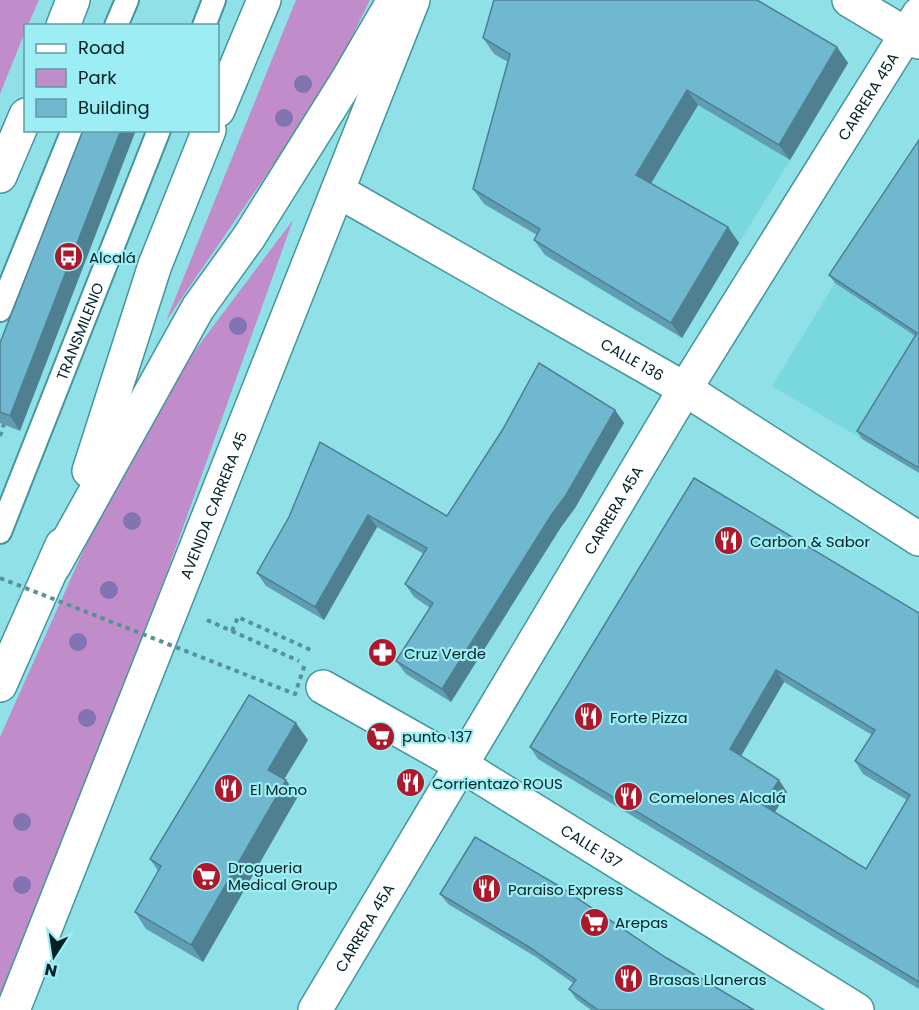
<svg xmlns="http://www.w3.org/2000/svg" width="919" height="1010" viewBox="0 0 919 1010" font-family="Poppins,sans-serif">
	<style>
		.built { fill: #79d7de }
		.green { fill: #c08cc9 }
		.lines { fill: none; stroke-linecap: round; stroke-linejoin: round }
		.lane-casing { stroke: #44969c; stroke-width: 26 }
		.street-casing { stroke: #44969c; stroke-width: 36 }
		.highway-casing { stroke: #44969c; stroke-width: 36 }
		.path { stroke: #569398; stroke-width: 4; stroke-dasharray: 4.5 4.5; stroke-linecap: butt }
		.lane { stroke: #fff; stroke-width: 22 }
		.street { stroke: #fff; stroke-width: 33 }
		.highway { stroke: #fff; stroke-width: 33 }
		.path-bridge { stroke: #569398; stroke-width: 4; stroke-dasharray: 4.5 4.5; stroke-linecap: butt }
		.tree { fill: #8273b2 }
		.wall { fill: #609db3; fill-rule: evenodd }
		.shaded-wall { fill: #4e8092 }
		.building { fill: #70b7d0; stroke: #4e8092; stroke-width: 1.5; fill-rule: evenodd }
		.labels { text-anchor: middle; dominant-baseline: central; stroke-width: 4.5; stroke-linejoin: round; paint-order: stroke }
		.street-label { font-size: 15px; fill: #002124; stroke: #9deef4 }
		.poi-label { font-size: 15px; fill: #002124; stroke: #9deef4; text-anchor: start }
	</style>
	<rect width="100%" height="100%" fill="#90e1e7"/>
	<g class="built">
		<path d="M698 105 790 160 739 243 696 219 640 313 589 283 644 189Z"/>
		<path d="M835 283 919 339V345L862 439 772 386Z"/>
	</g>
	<g class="green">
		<path d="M0 0H39L28 25 26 26 25 32 0 94Z"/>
		<path d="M296 0H370L337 67 286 146 166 321Z"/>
		<path d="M293 220 167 572 0 1002V737L123 462 193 353Z"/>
	</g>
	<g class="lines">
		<defs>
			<g id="lane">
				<path d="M116 26 127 0"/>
				<path d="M204 26 214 0"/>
				<path d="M0 310 73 130"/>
				<path id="s1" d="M0 532 159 130"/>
			</g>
			<g id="street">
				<path d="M849 0 919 42"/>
				<path id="s2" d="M338 191 685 389 919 539"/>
				<path id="s3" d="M323 687 461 765 857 1010"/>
				<path id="s4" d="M315 1010 685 389 919 14"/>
			</g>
			<g id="highway">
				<path d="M63 26 73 0"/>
				<path d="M218 110 264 0"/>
				<path d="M0 176 26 115"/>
				<path d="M89 471 155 265 209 130"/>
				<path d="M54 566 198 308 249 237 348 79 394 0"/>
				<path d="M0 685 62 545"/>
				<path id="s5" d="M13 1010 413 0"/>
			</g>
		</defs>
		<use href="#lane" class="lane-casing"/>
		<use href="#street" class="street-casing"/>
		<use href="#highway" class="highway-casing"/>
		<g class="path">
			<path d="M0 436 4 424"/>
			<path d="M207 620 299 661"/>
			<path d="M232 631 238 617 313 651"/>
		</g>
		<use href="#lane" class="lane"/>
		<use href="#street" class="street"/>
		<use href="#highway" class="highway"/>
		<path class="path-bridge" d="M0 578 295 694 305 664"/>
	</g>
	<g class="tree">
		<circle cx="303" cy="84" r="9"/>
		<circle cx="284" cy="118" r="9"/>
		<circle cx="238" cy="326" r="9"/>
		<circle cx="132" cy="521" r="9"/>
		<circle cx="109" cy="590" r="9"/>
		<circle cx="78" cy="642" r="9"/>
		<circle cx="87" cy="718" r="9"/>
		<circle cx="22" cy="822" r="9"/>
		<circle cx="22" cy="885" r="9"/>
	</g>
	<g class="wall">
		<path d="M483 38 837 47 848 63 790 160 698 105 651 183 728 227 739 243 682 338 545 255 534 240 537 235 484 204 473 189 508 62 494 54Z"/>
		<path d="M919 140V473L862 439 857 431 915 336 835 283 829 275Z"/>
		<path d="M0 343 20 431 0 423Z"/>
		<path d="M615 410 624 423 575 508 561 527 451 702 406 674 396 661 430 608 414 597 405 584 424 554 377 527 324 620 266 586 257 573 289 517 320 442 447 516Z"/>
		<path d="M919 613V989L538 759 530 747ZM784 682 872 735 855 761 863 774 907 800 866 869 775 812 787 792 741 756Z"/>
		<path d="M308 740 284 779 298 796 203 962 146 929 135 912 158 871 150 859Z"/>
		<path d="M440 894 665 957 754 1010H591L576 999 569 989 573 983 536 957 448 904Z"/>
	</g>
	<g class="shaded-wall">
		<path d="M837 47 848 63 790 160 779 145Z"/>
		<path d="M687 90 698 105 647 190 636 175Z"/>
		<path d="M121 130H136L20 431 10 416Z"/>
		<path d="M728 227 739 243 682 338 671 323Z"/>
		<path d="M615 410 624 423 575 508 561 527 451 702 442 689Z"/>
		<path d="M368 515 377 527 324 620 315 607Z"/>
		<path d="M776 670 784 682 738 761 730 749Z"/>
		<path d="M296 723 308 740 280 786 268 770Z"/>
		<path d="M286 780 298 796 203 962 191 945Z"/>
		<path d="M779 780 787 792 772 817 763 805Z"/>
	</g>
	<g class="building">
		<path d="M494 0H757L837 47 779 145 687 90 636 175 728 227 671 323 534 240 540 229 473 189 510 54 483 38Z"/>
		<path d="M83 130H121L10 416 0 412V343Z"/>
		<path d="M919 140V468L857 431 917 333 829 275Z"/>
		<path d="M539 363 615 410 566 495 552 514 442 689 396 661 433 603 405 584 427 548 368 515 315 607 257 573 289 517 320 442 447 516 503 429Z"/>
		<path d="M694 478 919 613V982L530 747ZM776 670 875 730 855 761 910 795 866 869 763 805 779 780 730 749Z"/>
		<path d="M249 695 296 723 268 770 286 780 191 945 135 912 161 866 150 859Z"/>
		<path d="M475 837 559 886 665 957 754 1010H598L569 989 576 980 529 947 440 894Z"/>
	</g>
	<defs>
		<symbol id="bus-disc" viewBox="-11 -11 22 22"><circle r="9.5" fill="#ac182c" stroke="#9deef4"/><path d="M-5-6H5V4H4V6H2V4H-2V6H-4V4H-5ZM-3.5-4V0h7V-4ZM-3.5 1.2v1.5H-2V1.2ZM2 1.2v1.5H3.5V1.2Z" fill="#fff"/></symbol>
		<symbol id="restaurant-disc" viewBox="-11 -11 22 22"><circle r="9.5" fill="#ac182c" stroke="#9deef4"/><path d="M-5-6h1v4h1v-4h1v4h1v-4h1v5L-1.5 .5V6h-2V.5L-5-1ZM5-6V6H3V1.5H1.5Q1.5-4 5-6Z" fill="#fff"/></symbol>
		<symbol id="pharmacy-disc" viewBox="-11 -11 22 22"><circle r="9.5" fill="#ac182c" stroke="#9deef4"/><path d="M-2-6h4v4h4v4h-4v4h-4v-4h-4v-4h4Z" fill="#fff"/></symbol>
		<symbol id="supermarket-disc" viewBox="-11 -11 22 22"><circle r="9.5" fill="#ac182c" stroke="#9deef4"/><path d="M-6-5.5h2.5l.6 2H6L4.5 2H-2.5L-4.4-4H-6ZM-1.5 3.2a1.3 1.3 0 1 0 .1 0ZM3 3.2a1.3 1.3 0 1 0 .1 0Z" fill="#fff"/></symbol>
	</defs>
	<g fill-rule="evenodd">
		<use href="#bus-disc" x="52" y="240" width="33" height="33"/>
		<use href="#restaurant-disc" x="712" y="524" width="33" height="33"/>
		<use href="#pharmacy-disc" x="366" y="636" width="33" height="33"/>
		<use href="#restaurant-disc" x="572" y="700" width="33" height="33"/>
		<use href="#supermarket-disc" x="364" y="720" width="33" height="33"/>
		<use href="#restaurant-disc" x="394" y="766" width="33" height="33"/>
		<use href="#restaurant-disc" x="212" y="772" width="33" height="33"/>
		<use href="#restaurant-disc" x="612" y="780" width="33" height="33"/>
		<use href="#supermarket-disc" x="190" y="860" width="33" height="33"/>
		<use href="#restaurant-disc" x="470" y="872" width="33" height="33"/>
		<use href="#supermarket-disc" x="578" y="906" width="33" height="33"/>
		<use href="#restaurant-disc" x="612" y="962" width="33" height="33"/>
	</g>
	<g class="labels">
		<g class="street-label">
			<text stroke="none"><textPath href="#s4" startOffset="1068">CARRERA 45A</textPath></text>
			<text stroke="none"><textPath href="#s1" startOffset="216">TRANSMILENIO</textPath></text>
			<text stroke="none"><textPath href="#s2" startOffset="339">CALLE 136</textPath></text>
			<text stroke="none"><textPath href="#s5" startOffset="543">AVENIDA CARRERA 45</textPath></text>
			<text stroke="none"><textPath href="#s4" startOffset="582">CARRERA 45A</textPath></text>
			<text stroke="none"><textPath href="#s3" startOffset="312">CALLE 137</textPath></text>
			<text stroke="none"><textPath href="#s4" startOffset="96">CARRERA 45A</textPath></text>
		</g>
		<g class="poi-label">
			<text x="89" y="257">Alcalá</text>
			<text x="750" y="541">Carbon &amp; Sabor</text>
			<text x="404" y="653">Cruz Verde</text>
			<text x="610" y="717">Forte Pizza</text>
			<text x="402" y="736">punto 137</text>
			<text x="432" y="783">Corrientazo ROUS</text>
			<text x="250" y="789">El Mono</text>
			<text x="649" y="797">Comelones Alcalá</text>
			<text x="228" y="867">Drogueria<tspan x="228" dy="17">Medical Group</tspan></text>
			<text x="508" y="889">Paraiso Express</text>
			<text x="615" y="922">Arepas</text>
			<text x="649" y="979">Brasas Llaneras</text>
		</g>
	</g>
	<rect x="24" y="24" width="195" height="108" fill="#9deef4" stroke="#5e9ca1" stroke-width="1.5"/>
	<rect x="36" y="44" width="30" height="9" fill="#ffffff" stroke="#5e9ca1" stroke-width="1.5"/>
	<text x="78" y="54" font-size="18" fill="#002124">Road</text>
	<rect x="36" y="69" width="30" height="18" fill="#c08cc9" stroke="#5e9ca1" stroke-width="1.5"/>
	<text x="78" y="84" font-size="18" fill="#002124">Park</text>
	<rect x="36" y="99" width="30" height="18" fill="#70b7d0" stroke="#5e9ca1" stroke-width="1.5"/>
	<text x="78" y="114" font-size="18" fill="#002124">Building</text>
	<g transform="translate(54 956) rotate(192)" stroke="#9deef4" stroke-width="4.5" paint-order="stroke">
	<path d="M0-4.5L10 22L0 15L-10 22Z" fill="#002124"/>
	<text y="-9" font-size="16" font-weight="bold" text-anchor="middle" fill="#002124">N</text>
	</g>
</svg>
